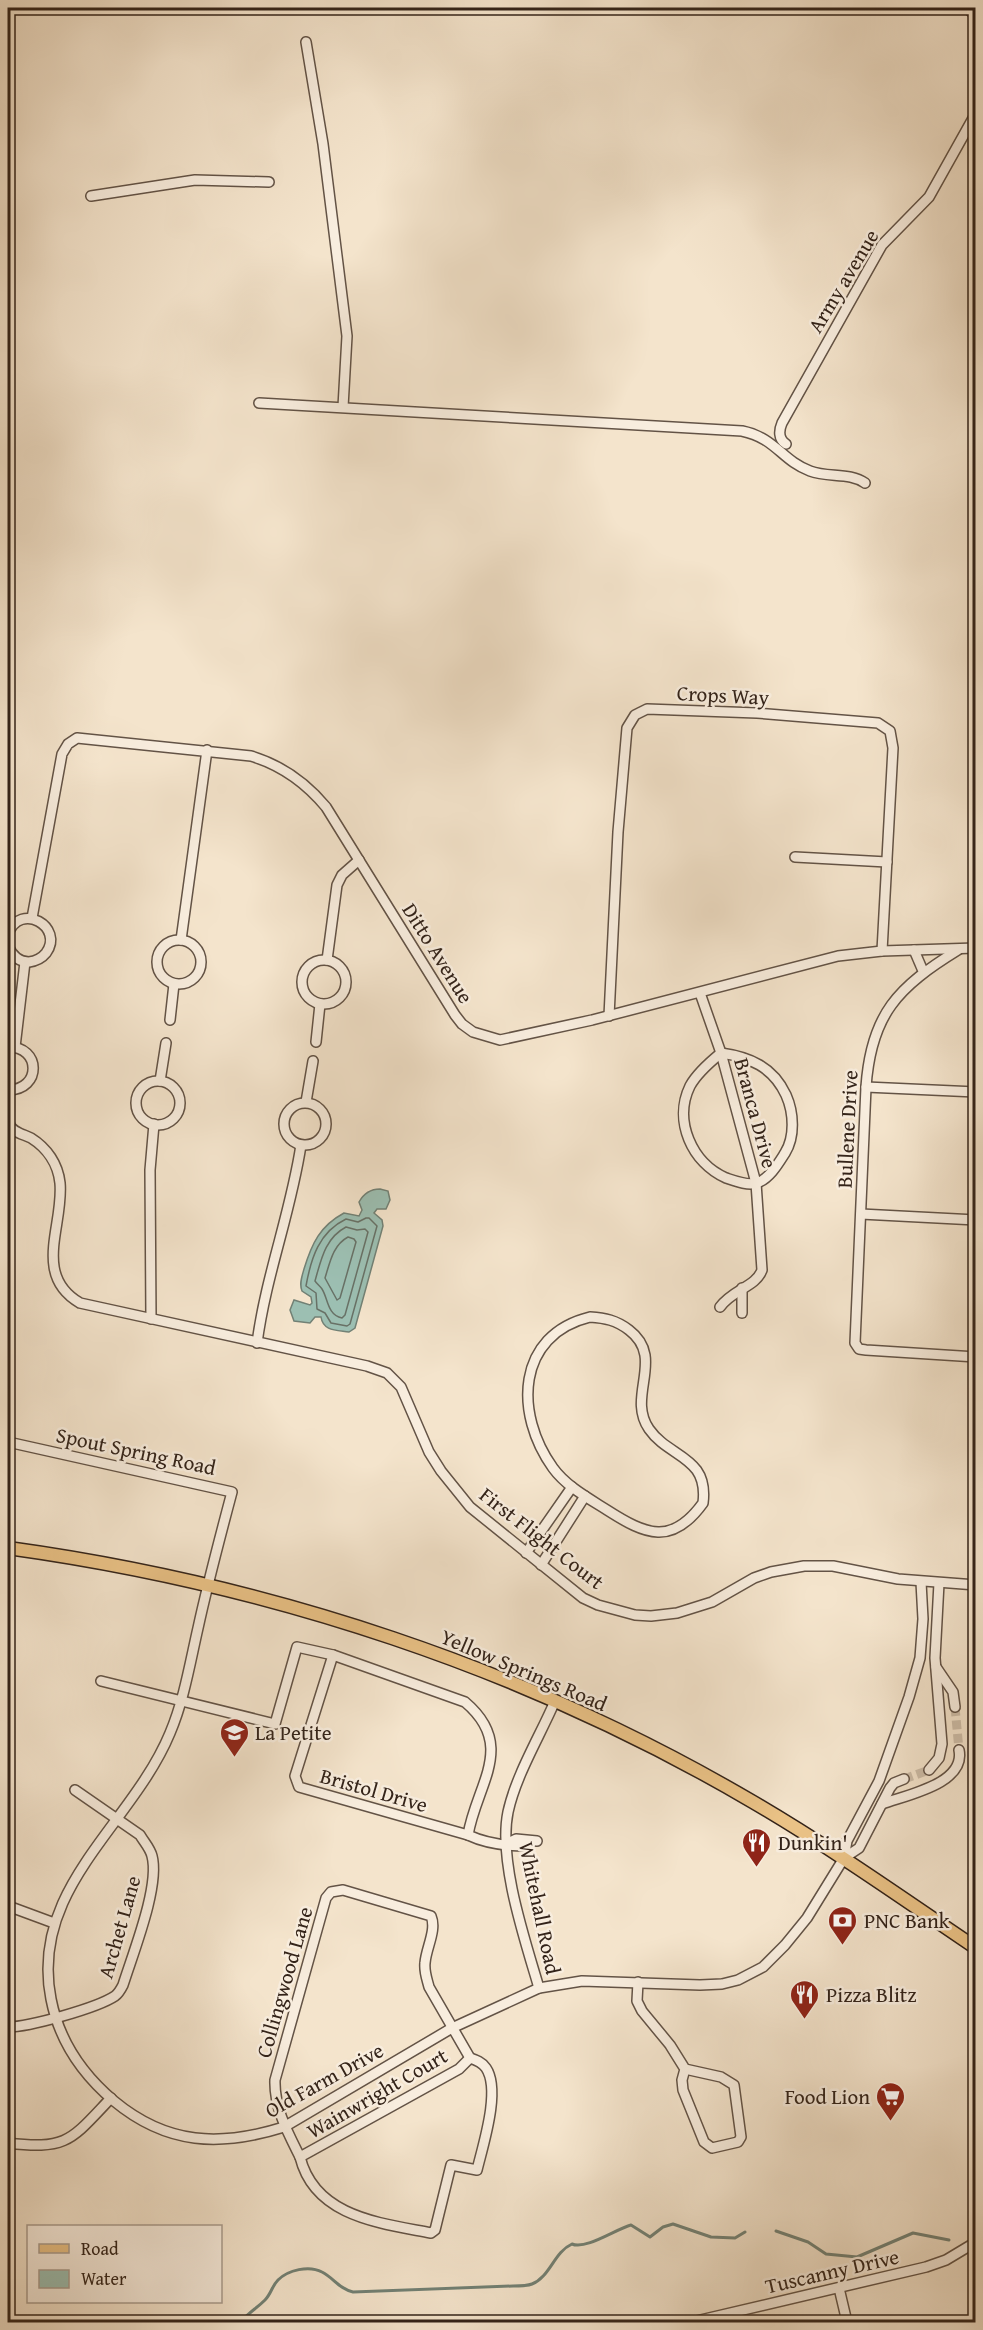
<svg xmlns="http://www.w3.org/2000/svg" width="983" height="2330" viewBox="0 0 983 2330" font-family="'Gentium Book Plus',serif">
	<style>
		.water { fill: #9cbfb2; stroke: #728175; stroke-width: 1.5 }
		.lines { fill: none; stroke-linecap: round; stroke-linejoin: round }
		.shore { stroke: #687166; stroke-width: 1.5 }
		.stream { stroke: #728175; stroke-width: 3 }
		.minor-tunnel { stroke: #cdbda8; stroke-width: 9; stroke-dasharray: 9 4.5; stroke-linecap: butt }
		.minor-casing { stroke: #635346; stroke-width: 12 }
		.major-casing { stroke: #332319; stroke-width: 15 }
		.minor { stroke: #f8edde; stroke-width: 9 }
		.major { stroke: #eac286; stroke-width: 12 }
		.labels { text-anchor: middle; dominant-baseline: central; stroke-width: 5; stroke-linejoin: round; paint-order: stroke }
		.street-label { font-size: 21px; fill: #332319; stroke: #f8edde }
		.poi-label { font-size: 21px; fill: #332319; stroke: #f8edde; text-anchor: start }
	</style>
	<rect width="100%" height="100%" fill="#f4e4cc"/>
	<filter id="stains"><feTurbulence type="fractalNoise" baseFrequency=".00333" numOctaves="4"/><feColorMatrix values="0 0 0 0 .2 0 0 0 0 .09 0 0 0 0 .02 0 0 0 .5 -.17"/></filter>
	<radialGradient id="worn" r=".72"><stop offset=".6" stop-color="#630" stop-opacity="0"/><stop offset="1" stop-color="#630" stop-opacity=".3"/></radialGradient>
	<path class="water" d="M380 1189 388 1191 390 1200 386 1209H377L374 1213 382 1220 383 1226 355 1328 349 1332C336 1330 323 1331 321 1317H315L310 1323 294 1321 290 1310 294 1300 310 1305 312 1303 311 1297 302 1291C299 1284 302 1276 304 1269 312 1243 320 1226 344 1213L359 1216 362 1210 359 1202C364 1193 370 1189 380 1189Z"/>
	<g class="lines">
		<g class="shore">
			<path d="M366 1218H369L377 1226 350 1324 347 1326 331 1323 325 1313 317 1309 316 1293 306 1286C311 1258 319 1232 346 1219L358 1222Z"/>
			<path d="M346 1227 357 1230 365 1229 368 1232 345 1315 342 1318C327 1315 328 1298 322 1289 320 1286 317 1284 315 1281 321 1260 325 1238 346 1227Z"/>
			<path d="M348 1237 354 1239 356 1242 340 1298 337 1300 325 1278C330 1262 333 1245 348 1237Z"/>
		</g>
		<g class="stream">
			<path d="M776 2231 808 2242 826 2254 857 2257 913 2233 949 2240"/>
			<path d="M241 2322C249 2312 256 2309 265 2300 271 2294 272 2286 278 2280 288 2270 309 2265 322 2272 334 2278 339 2289 353 2292L513 2286C519 2286 527 2286 532 2284 550 2277 554 2252 572 2244 586 2250 616 2229 631 2225L650 2237 663 2227 673 2224 711 2237 735 2238 745 2232"/>
		</g>
		<g class="minor-tunnel">
			<path d="M955 1707 959 1750"/>
			<path d="M904 1779 929 1770"/>
		</g>
		<defs>
			<g id="minor">
				<path d="M967 8 976 16"/>
				<path d="M306 42 323 144 347 336 343 407"/>
				<path d="M91 196 195 180 269 182"/>
				<path d="M259 403 742 431C776 438 781 460 810 471 828 478 850 472 865 483"/>
				<path d="M786 444C778 439 779 430 782 423L882 245 929 197 976 113"/>
				<path d="M795 857 887 862"/>
				<path d="M32 918 62 754 68 744 77 738 251 756C281 765 306 783 326 807L455 1015 462 1024 473 1032 500 1040 592 1020 838 956 882 951 976 948"/>
				<path d="M8 934C20 901 65 927 46 953 42 958 36 961 29 962 19 962 12 955 8 946"/>
				<path d="M181 940 207 750"/>
				<circle cx="179" cy="962" r="22"/>
				<path d="M914 950 923 971"/>
				<path d="M958 950C898 987 871 1014 866 1087L855 1343 859 1349 866 1350 976 1357"/>
				<path d="M327 960 337 885 342 875 359 860"/>
				<circle cx="324" cy="982" r="22"/>
				<path d="M700 993 721 1053 756 1183 762 1270C756 1287 733 1289 720 1307"/>
				<path d="M609 1016 618 832 627 728 635 715 647 709 757 713 878 723 890 731 893 748 882 951"/>
				<path d="M170 1020 174 984"/>
				<path d="M316 1042 320 1004"/>
				<path d="M8 1047C41 1046 42 1090 8 1090"/>
				<path d="M15 1047 25 962"/>
				<path d="M721 1053C750 1057 773 1067 786 1095 794 1113 795 1137 785 1153 778 1164 770 1178 757 1183 748 1186 735 1181 726 1178 692 1163 673 1121 690 1086 697 1073 710 1062 721 1053Z"/>
				<path d="M160 1081 166 1043"/>
				<circle cx="158" cy="1103" r="22"/>
				<path d="M866 1087 976 1092"/>
				<path d="M8 1090C8 1100 6 1113 9 1123 11 1132 23 1134 31 1138 47 1148 58 1164 60 1183 64 1225 32 1275 80 1303L367 1366 387 1373 401 1387 429 1452 441 1471 470 1507 583 1598 598 1605 635 1615 651 1616 677 1613 712 1602 754 1578 771 1572 804 1566H833L898 1579 976 1585"/>
				<path d="M306 1102 313 1061"/>
				<circle cx="305" cy="1124" r="21"/>
				<path d="M861 1214 976 1220"/>
				<path d="M742 1313V1288"/>
				<path d="M590 1317C605 1318 616 1320 629 1330 666 1358 626 1396 649 1429 669 1458 709 1456 703 1503 672 1546 646 1535 607 1510 588 1498 566 1486 553 1468 514 1414 516 1335 590 1317Z"/>
				<path d="M151 1319 150 1170 154 1124"/>
				<path d="M257 1343C266 1275 291 1212 301 1145"/>
				<path d="M8 1442 232 1492C220 1537 208 1582 198 1628 190 1663 184 1700 170 1733 132 1825 29 1888 51 1999 59 2040 82 2074 114 2101 167 2145 220 2147 284 2127L452 2028 539 1988 582 1981 700 1985 722 1984 738 1980 763 1967 785 1945 807 1918 844 1858 847 1841 879 1781 909 1697 920 1658 923 1619 921 1582"/>
				<path d="M526 1553 572 1487"/>
				<path d="M541 1565 585 1496"/>
				<path d="M333 1655 295 1776 299 1787 468 1835"/>
				<path d="M936 1667 953 1692 955 1707"/>
				<path d="M101 1681 275 1724 297 1647 333 1655 465 1702C517 1746 476 1785 468 1835 485 1843 507 1846 526 1846L531 1842"/>
				<path d="M929 1770 939 1758 942 1744 935 1658 939 1583"/>
				<path d="M882 1804C906 1795 966 1784 959 1750"/>
				<path d="M506 1844 516 1839 537 1841"/>
				<path d="M844 1858 859 1848 890 1788 894 1783 904 1779"/>
				<path d="M8 1906 54 1923"/>
				<path d="M638 1982 637 2001 642 2011 670 2045 685 2069 721 2077 734 2085 741 2137 738 2142 712 2148 704 2142 683 2090 682 2080 685 2069"/>
				<path d="M539 1988C525 1940 498 1861 508 1812 516 1775 540 1736 555 1701"/>
				<path d="M8 2027C29 2027 97 2008 115 1996 119 1993 121 1989 123 1985 133 1953 160 1886 152 1856 150 1848 144 1842 140 1835L75 1790"/>
				<path d="M470 2058C476 2060 482 2062 486 2068 501 2090 483 2145 477 2170L451 2165 435 2230 431 2233C380 2223 315 2217 300 2157L459 2069Z"/>
				<path d="M8 2143C68 2150 71 2140 111 2098"/>
				<path d="M300 2157C288 2133 274 2108 275 2080L326 1898 331 1892 343 1890 431 1916C437 1930 426 1948 425 1963 424 1972 427 1979 429 1987L470 2058"/>
				<path d="M839 2288 847 2322"/>
				<path d="M692 2322 926 2267 946 2260 976 2242"/>
			</g>
			<path id="major" d="M8 1548C269 1584 525 1668 753 1802 830 1847 902 1898 976 1948"/>
		</defs>
		<use href="#minor" class="minor-casing"/>
		<use href="#major" class="major-casing"/>
		<use href="#minor" class="minor"/>
		<use href="#major" class="major"/>
	</g>
	<defs>
		<symbol id="school-pin" viewBox="-11 -11 22 30"><path d="M0 17L-7.5 6A9.5 9.5 0 1 1 7.5 6Z" fill="#8f2418" stroke="#f8edde"/><path d="M0-5L7-2L0 1L-7-2ZM-4 1L0 2.5L4 1V4Q0 6-4 4Z" fill="#fff"/></symbol>
		<symbol id="restaurant-pin" viewBox="-11 -11 22 30"><path d="M0 17L-7.5 6A9.5 9.5 0 1 1 7.5 6Z" fill="#8f2418" stroke="#f8edde"/><path d="M-5-6h1v4h1v-4h1v4h1v-4h1v5L-1.5 .5V6h-2V.5L-5-1ZM5-6V6H3V1.5H1.5Q1.5-4 5-6Z" fill="#fff"/></symbol>
		<symbol id="bank-pin" viewBox="-11 -11 22 30"><path d="M0 17L-7.5 6A9.5 9.5 0 1 1 7.5 6Z" fill="#8f2418" stroke="#f8edde"/><path d="M-6-4H6V4H-6ZM0-2.3a2.3 2.3 0 1 0 0 4.6a2.3 2.3 0 1 0 0-4.6Z" fill="#fff"/></symbol>
		<symbol id="supermarket-pin" viewBox="-11 -11 22 30"><path d="M0 17L-7.5 6A9.5 9.5 0 1 1 7.5 6Z" fill="#8f2418" stroke="#f8edde"/><path d="M-6-5.5h2.5l.6 2H6L4.5 2H-2.5L-4.4-4H-6ZM-1.5 3.2a1.3 1.3 0 1 0 .1 0ZM3 3.2a1.3 1.3 0 1 0 .1 0Z" fill="#fff"/></symbol>
	</defs>
	<g fill-rule="evenodd">
		<use href="#school-pin" x="218" y="1716" width="33" height="45"/>
		<use href="#restaurant-pin" x="740" y="1826" width="33" height="45"/>
		<use href="#bank-pin" x="826" y="1904" width="33" height="45"/>
		<use href="#restaurant-pin" x="788" y="1978" width="33" height="45"/>
		<use href="#supermarket-pin" x="874" y="2080" width="33" height="45"/>
	</g>
	<g class="labels">
		<g class="street-label">
			<text transform="translate(843 281) rotate(-59)">Army avenue</text>
			<text transform="translate(723 695) rotate(3)">Crops Way</text>
			<text transform="translate(438 953) rotate(58)">Ditto Avenue</text>
			<text transform="translate(756 1113) rotate(75)">Branca Drive</text>
			<text transform="translate(847 1129) rotate(-87)">Bullene Drive</text>
			<text transform="translate(136 1451) rotate(12)">Spout Spring Road</text>
			<text transform="translate(542 1538) rotate(38)">First Flight Court</text>
			<text transform="translate(524 1670) rotate(23)">Yellow Springs Road</text>
			<text transform="translate(374 1790) rotate(16)">Bristol Drive</text>
			<text transform="translate(540 1908) rotate(78)">Whitehall Road</text>
			<text transform="translate(119 1927) rotate(-74)">Archet Lane</text>
			<text transform="translate(284 1982) rotate(-74)">Collingwood Lane</text>
			<text transform="translate(324 2080) rotate(-29)">Old Farm Drive</text>
			<text transform="translate(377 2093) rotate(-30)">Wainwright Court</text>
			<text transform="translate(832 2271) rotate(-13)">Tuscanny Drive</text>
		</g>
		<g class="poi-label">
			<text x="255" y="1732">La Petite</text>
			<text x="778" y="1842">Dunkin'</text>
			<text x="864" y="1920">PNC Bank</text>
			<text x="826" y="1994">Pizza Blitz</text>
			<text x="870" y="2096" text-anchor="end">Food Lion</text>
		</g>
	</g>
	<rect width="983" height="2330" fill="none" stroke="#f4e4cc" stroke-width="30"/>
	<rect x="9" y="9" width="965" height="2312" fill="none" stroke="#332319" stroke-width="3"/>
	<rect x="15" y="15" width="953" height="2300" fill="none" stroke="#332319" stroke-width="1.5"/>
	<rect x="27" y="2225" width="195" height="78" fill="#f8edde" stroke="#a99c8f" stroke-width="1.5"/>
	<rect x="39" y="2244" width="30" height="9" fill="#eac286" stroke="#a99c8f" stroke-width="1.5"/>
	<text x="81" y="2255" font-size="18" fill="#332319">Road</text>
	<rect x="39" y="2270" width="30" height="18" fill="#9cbfb2" stroke="#a99c8f" stroke-width="1.5"/>
	<text x="81" y="2285" font-size="18" fill="#332319">Water</text>
	<rect width="100%" height="100%" filter="url(#stains)"/>
	<rect width="100%" height="100%" fill="url(#worn)"/>
</svg>
